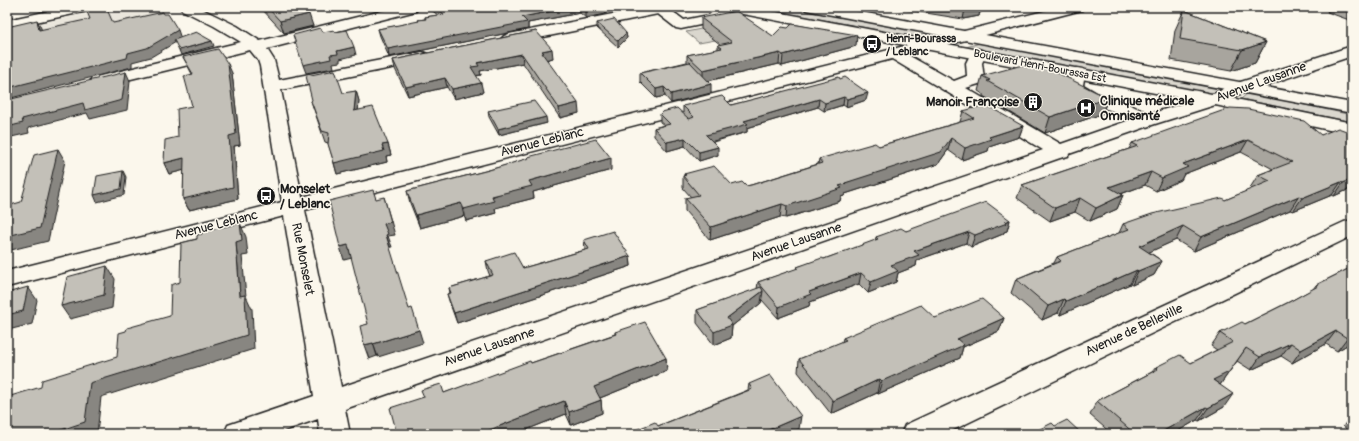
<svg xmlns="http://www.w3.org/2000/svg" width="1359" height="441" viewBox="0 0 1359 441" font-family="Pangolin,sans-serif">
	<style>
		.built { fill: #eae6dc }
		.green { fill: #dad7ce; stroke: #7b7a75 }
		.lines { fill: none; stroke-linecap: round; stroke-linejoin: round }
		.minor-casing { stroke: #1c1c1c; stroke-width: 3 }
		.major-casing { stroke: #1c1c1c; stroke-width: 3 }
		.minor { fill: #fbf7ec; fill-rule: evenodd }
		.major { fill: #fbf7ec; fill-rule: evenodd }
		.wall { fill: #a8a59e; stroke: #1c1c1c }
		.shaded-wall { fill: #888681; stroke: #1c1c1c }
		.building { fill: #c3c0b8; stroke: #1c1c1c }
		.labels { text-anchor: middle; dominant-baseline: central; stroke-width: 3; stroke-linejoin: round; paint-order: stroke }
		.far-poi-label { font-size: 11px; font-weight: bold; fill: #1c1c1c; stroke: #fbf7ec; text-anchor: start }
		.far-street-label { font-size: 11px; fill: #1c1c1c; stroke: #fbf7ec }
		.street-label { font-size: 13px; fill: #1c1c1c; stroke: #fbf7ec }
		.poi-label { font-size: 13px; font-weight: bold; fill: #1c1c1c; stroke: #fbf7ec; text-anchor: start }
	</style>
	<rect width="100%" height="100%" fill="#fbf7ec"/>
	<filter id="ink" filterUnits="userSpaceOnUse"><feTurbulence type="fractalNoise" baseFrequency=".025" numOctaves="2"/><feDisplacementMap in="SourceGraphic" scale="8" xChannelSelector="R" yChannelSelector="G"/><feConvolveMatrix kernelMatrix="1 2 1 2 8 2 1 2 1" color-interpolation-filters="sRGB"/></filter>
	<g filter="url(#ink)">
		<path class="built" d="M118 7H149L172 18 43 50 38 24Z"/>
		<g class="green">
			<path d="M753 7H786L931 34 916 37Z"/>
			<path d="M701 29 715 40 699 43 686 32Z"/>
			<path d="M980 43 1220 88 1213 94 966 47Z"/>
			<path d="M1248 93 1352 115V122L1241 99Z"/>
		</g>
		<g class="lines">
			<defs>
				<g id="minor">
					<path d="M180 7H198L237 26 260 41 398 7 418 8 416 11 267 49 274 60 279 80 422 52 428 54 430 57 428 60 422 62 281 90 302 197 1060 7H1084L1082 10 908 55 954 81 967 76 966 63 972 51 978 49 984 51 986 54 982 63 984 79 982 83 966 88 1061 144 1133 119C1114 109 1078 104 1065 86L1071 69 1077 68 1083 69 1085 73 1083 85 1098 94 1126 103 1150 114 1219 92 1225 87 1352 46V56L1237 95 1231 100 1155 124 1069 154 1068 156 1060 158 345 409 350 434H320L318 419 275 434H224L228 425 314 396 284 216 7 287V271L282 202 260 66 258 60 250 50 98 87 92 86 90 82 92 78 241 42 214 26 182 10ZM892 59 1043 150 341 387 305 210Z"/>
					<path d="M649 7H678L676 10 672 11 684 20 709 15 718 7H734L719 21 681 29 676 28 658 14 509 44 504 42 501 39 504 36 509 34Z"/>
					<path d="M1352 220V236L945 434H901L905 425 1344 222Z"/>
				</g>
				<g id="major">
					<path d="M68 7H95L93 10 88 11 7 28V20Z"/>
					<path d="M720 7H750L1197 91 1352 123V135L1197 101 727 11 722 10Z"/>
					<path d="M804 7H834L1352 103V113L811 11 806 10Z"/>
				</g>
			</defs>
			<use href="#minor" class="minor-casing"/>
			<use href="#major" class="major-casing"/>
			<use href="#minor" class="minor"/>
			<use href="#major" class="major"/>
		</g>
		<g class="wall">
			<path d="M260 7H302L313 26 284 33Z"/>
			<path d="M427 7H605L606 14 586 18 580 13 528 23V29L389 57 380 36 378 29 419 22 418 20 425 19V17L438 15Z"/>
			<path d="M889 7H1000L980 12 979 16 963 19Z"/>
			<path d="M1330 7H1352V21L1327 12Z"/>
			<path d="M1184 10 1266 42 1255 63 1231 71 1171 60 1175 30Z"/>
			<path d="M701 18 773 36 856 46 782 66 779 64 708 81 711 93 671 103 665 96 656 98 640 82V73L687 62V55L718 49V45H721L701 29Z"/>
			<path d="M597 23 626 33 627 38 618 47 597 28Z"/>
			<path d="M536 31 553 58 546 60 579 113 560 118 523 63 480 71 481 75 476 76 483 92 454 99 447 87 408 96 395 69 393 60Z"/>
			<path d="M183 57 232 73 240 145 234 146 238 199 189 210 183 199 184 170 169 174 164 163 178 137 192 106V74Z"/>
			<path d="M982 76 1108 98 1102 114 1045 133 983 96V94L978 91Z"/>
			<path d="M840 79 866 100 846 107 843 105 824 111 818 107 747 128V132L713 142 718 155 699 161 685 146 667 151 654 136V128L664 125 660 122V114L683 113V106L731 105Z"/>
			<path d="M356 91 359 101 358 110 388 144 391 155 386 156 387 162 337 174 334 163 328 143 325 142 311 101Z"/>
			<path d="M488 111 547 123 499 135 489 117Z"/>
			<path d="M963 111 1023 126 1019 137 989 147 988 151 962 160 948 150 938 164 845 194 844 196 841 197 840 201 786 218 780 217 710 240 685 211V198L691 197 683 188V176H684V174L732 185 746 186 751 185 818 164 819 159 879 146 960 122Z"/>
			<path d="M1352 133V188L1334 196 1332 195 1293 211 1290 210 1194 251 1176 240 1149 252 1162 261 1154 275 1132 285 1130 284 1060 315 1058 313 1042 320 1011 293 1016 279 1054 263 1057 257 1119 233 1123 224 1225 200 1252 189 1250 188 1258 175 1273 169 1241 152 1184 174 1181 180 1156 191 1145 185 1121 194 1123 195 1117 209 1090 221 1075 212 1050 221 1017 198 1022 185 1129 149 1132 143 1321 135Z"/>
			<path d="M528 157 611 170 533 192 534 198 495 208 496 213 466 221 464 216 420 228 410 203 407 191 489 170 528 159Z"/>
			<path d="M1010 220 1007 231 1004 232 1003 234 971 247 966 243 917 260 916 266 898 273 896 282 868 293 859 284 810 302 809 306 778 318 762 300 761 303 732 326 731 338 714 345 697 323V310L757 289 758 282 797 269V267L824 259 875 241 876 237 906 231Z"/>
			<path d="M584 240 630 256 631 266 457 323 450 304 447 294 450 293 449 288 490 276 488 271 486 261 523 268 585 250Z"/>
			<path d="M1350 268 1352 342 1337 351 1326 344 1292 363 1281 356 1251 370 1237 361 1220 385 1224 407 1199 421 1197 420 1173 434H1112L1090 415 1097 401 1152 372 1156 367 1191 363 1217 350 1211 346 1220 333 1245 324 1289 302 1313 289 1316 285Z"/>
			<path d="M935 318H1004L999 331 963 347 960 358 878 394 877 393 831 414 798 372 799 359 842 342 843 338Z"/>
			<path d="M615 332 666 358 667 371 600 398 601 400 602 413 571 425 566 414 516 434H397L444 393 615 334Z"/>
			<path d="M749 384 799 429 788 434H628V433L658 426 748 390Z"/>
			<path d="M1352 416V434H1346L1349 431 1343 426Z"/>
		</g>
		<g class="shaded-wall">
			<path d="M248 7H256L249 9Z"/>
			<path d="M573 7H580V13L528 23V29L389 57 388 49 522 17Z"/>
			<path d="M605 7 606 14 586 18V11Z"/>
			<path d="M974 7H1000L980 12 979 16 963 19 965 9Z"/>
			<path d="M309 14 313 26 284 33 280 21Z"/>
			<path d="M37 20 41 28 44 39 39 30Z"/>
			<path d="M178 30 181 39 151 57 132 62V67L7 99V88L128 53Z"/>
			<path d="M626 33 627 38 618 47V41Z"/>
			<path d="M857 35 856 46 782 66 783 55Z"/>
			<path d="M212 41 214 46 181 55 179 50Z"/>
			<path d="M1266 42 1255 63 1231 71 1242 50Z"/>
			<path d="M354 47 356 55 340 59V62L333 63 334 68 306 73 303 65 337 51Z"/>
			<path d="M552 49 553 58 545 60 542 53V51Z"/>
			<path d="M780 53 779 64 703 82V70Z"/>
			<path d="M522 54 523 63 480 71 481 75 472 76 471 67 477 63Z"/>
			<path d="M228 64 232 73 240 145 234 146 238 199 189 210 183 199 229 136Z"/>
			<path d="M126 72 130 81 127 110 90 119 87 113 28 128 29 133 7 138V127L22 119Z"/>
			<path d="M445 78 447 87 408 96 406 87Z"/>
			<path d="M481 83 483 92 454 99 452 89Z"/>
			<path d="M711 84V93L671 103V94Z"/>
			<path d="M664 87 665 96 656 98V89Z"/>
			<path d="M356 91 359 101 357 122 354 111Z"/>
			<path d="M868 93 866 100 846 107 847 99Z"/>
			<path d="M844 97 843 105 824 111 825 103Z"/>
			<path d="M1108 98 1102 114 1045 133 1050 117Z"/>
			<path d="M819 99 818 107 747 128V132L706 143V135L744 121Z"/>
			<path d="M578 103 579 113 560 118 559 108Z"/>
			<path d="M546 117 547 123 499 135 498 129Z"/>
			<path d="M1023 126 1019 137 989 147 988 151 962 160 965 148 989 137Z"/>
			<path d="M685 138V146L667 151V142Z"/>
			<path d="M951 138 948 150 938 164 845 194 844 196 841 197 840 201 786 218 787 206 839 186 845 183Z"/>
			<path d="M1248 140 1241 152 1184 174 1181 180 1156 191 1162 178 1183 164Z"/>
			<path d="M388 144 391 155 386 156 387 162 337 174 334 163 382 145Z"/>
			<path d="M718 147V155L699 161V152Z"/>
			<path d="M58 149 65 161 48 241 7 251V236Z"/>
			<path d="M184 158 189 169 169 174 164 163Z"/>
			<path d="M611 158V170L533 192 534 198 495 208 496 213 466 221 464 209 529 181Z"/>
			<path d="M123 171 126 177 124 195 97 202 94 195Z"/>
			<path d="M1151 172 1145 185 1104 200 1109 187Z"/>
			<path d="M1352 179V188L1334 196 1343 183Z"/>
			<path d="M1341 182 1332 195 1293 211 1302 198Z"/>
			<path d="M1123 195 1117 209 1090 221 1096 208Z"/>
			<path d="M1299 196 1290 210 1194 251 1201 237Z"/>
			<path d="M384 197 395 235 388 236 392 247H390L386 235 384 224Z"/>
			<path d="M1080 198 1075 212 1050 221 1055 208Z"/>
			<path d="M461 203 464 216 420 228 416 215Z"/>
			<path d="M782 204 780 217 710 240 711 227Z"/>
			<path d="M1010 220 1007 231 1004 232 1003 234 971 247 975 235Z"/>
			<path d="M240 223 246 237 248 255 242 256 246 296 252 309 254 349 101 397 97 434H49L90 383 240 296 236 242Z"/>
			<path d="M1183 226 1176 240 1132 260 1139 246Z"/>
			<path d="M969 232 966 243 917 260 916 266 898 273 896 282 868 293 871 282 891 265 914 251Z"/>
			<path d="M348 245 352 258 344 260 340 247Z"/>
			<path d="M630 256 631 266 457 323 454 313Z"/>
			<path d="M1162 261 1154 275 1132 285 1138 271Z"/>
			<path d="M107 266 115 279 112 308 70 319 61 306Z"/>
			<path d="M1137 270 1130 284 1060 315 1066 301Z"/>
			<path d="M861 273 859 284 810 302 809 306 778 318 779 307 809 292Z"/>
			<path d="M28 287 37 300 32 324 8 330 7 338V315Z"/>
			<path d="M763 291 761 303 732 326 731 338 714 345V332L727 318Z"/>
			<path d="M1064 299 1058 313 1042 320 1048 306Z"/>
			<path d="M1004 318 999 331 963 347 960 358 878 394 882 381 957 339Z"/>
			<path d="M419 330 423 343 378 357 373 344Z"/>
			<path d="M1336 331 1326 344 1292 363 1301 350Z"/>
			<path d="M1352 335V342L1337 351 1347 338Z"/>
			<path d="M373 343 377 356 369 359 364 345Z"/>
			<path d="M1291 343 1281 356 1251 370 1260 357Z"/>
			<path d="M1246 348 1220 385 1213 380Z"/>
			<path d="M666 358 667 371 595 400 594 387Z"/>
			<path d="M880 379 877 393 831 414 833 401Z"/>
			<path d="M1233 394 1224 407 1199 421 1208 408Z"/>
			<path d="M601 400 602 413 571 425 569 412Z"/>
			<path d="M564 401 566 414 516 434H479Z"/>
			<path d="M1206 407 1197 420 1173 434H1158Z"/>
			<path d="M801 416 799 429 788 434H759Z"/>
		</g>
		<g class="building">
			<path d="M85 7H106L113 23 163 12 164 14H168L178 30 147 48 128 53 127 58 7 88V27L37 20 39 30 90 19Z"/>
			<path d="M267 7H302L309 14 280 21Z"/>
			<path d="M435 7H573L522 17 527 22 388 49 378 29 419 21 418 20 426 19 425 17 444 14Z"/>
			<path d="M581 7H605L586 11Z"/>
			<path d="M954 7H974L965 9Z"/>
			<path d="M1346 7H1352V9Z"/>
			<path d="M1184 10 1266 42 1242 50 1180 39Z"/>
			<path d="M736 11 773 36 782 27 788 28 792 24 857 35 783 55 780 53 703 70 687 55 722 48 718 45 732 42 701 18Z"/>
			<path d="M614 19 626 33 618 41 597 23Z"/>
			<path d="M320 28 323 32 334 30 335 32 347 30 354 47 337 51 338 54 330 55 331 59 303 65 293 35Z"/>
			<path d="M536 31 552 49 542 51 544 53H542L578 103 559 108 522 54 477 63 479 66 471 67 481 83 452 89 445 78 406 87 393 60Z"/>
			<path d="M196 32 212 41 179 50 174 40Z"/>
			<path d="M218 49 228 64 236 134 229 136 233 187 183 199 184 158 164 163 165 140 178 137 177 109 192 106 184 76 193 74 183 57Z"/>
			<path d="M690 62 711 84 671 94 664 87 656 89 640 73Z"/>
			<path d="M1026 64 1048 68 1108 98 1050 117 987 81 990 80 982 76Z"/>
			<path d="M335 70 343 93 356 91 354 111 373 107 388 144 382 145 384 151 334 163 328 144 329 133 322 131 311 101 312 100 306 76Z"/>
			<path d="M126 72 122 100 85 110 83 103 22 119 23 123 7 127V100Z"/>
			<path d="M839 77 840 79 845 77 868 93 847 99 844 97 825 103 819 99 744 121 748 124 706 135 718 147 699 152 685 138 667 142 654 128 670 124 660 114 662 112 677 108 689 119 694 117 683 106 722 96 731 105Z"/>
			<path d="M534 101 546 117 498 129 488 111Z"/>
			<path d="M986 105 1023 126 989 137 991 139 965 148 951 138 941 152 845 183 846 184 839 186 842 188 787 206 782 204 711 227 685 198 699 195 683 176 686 175 684 174 714 166 732 185 742 182 746 186 751 185 822 163 819 159 875 143 879 146 974 118 963 111Z"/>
			<path d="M1230 108 1248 109 1304 121 1321 135 1338 128 1352 133V179L1343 183 1341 182 1302 198 1299 196 1201 237 1183 226 1139 246 1162 261 1138 271 1137 270 1066 301 1064 299 1048 306 1016 279 1061 261 1057 257 1129 229 1123 224 1152 214 1222 198 1225 200 1270 181 1258 175 1292 162 1248 140 1183 164 1188 167 1162 178 1151 172 1109 187 1123 195 1096 208 1080 198 1055 208 1022 185 1138 146 1132 143Z"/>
			<path d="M596 139 611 158 529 181 532 186 492 196 494 201 464 209 461 203 416 215 407 191 489 170 529 158 528 157Z"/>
			<path d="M58 149 40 228 7 236V206L21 202 34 155Z"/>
			<path d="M123 171 121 189 94 195 97 176Z"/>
			<path d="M373 190 376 199 384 197 391 222 384 224 388 234 386 235 409 309 412 308 419 330 373 344V343L364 345 360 326 368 324 348 245 340 247 329 201Z"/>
			<path d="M986 202 1010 220 1005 222 1007 223 975 235 969 232 914 251 919 255 891 265 898 271 871 282 861 273 809 292 811 294 779 307 758 282 798 268 797 267 822 258 824 259 878 239 876 237 901 228 906 231Z"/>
			<path d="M240 223 242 240 236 242 240 296 245 295 247 335 90 383 85 422 49 434H7V397L41 387 42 380 117 357 119 333 126 331 127 328 170 316 171 285 180 282 181 243 197 239V235L202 234V232Z"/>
			<path d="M613 231 630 256 454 313 447 294 451 293 449 288 493 275 486 261 514 252 523 268 589 249 584 240Z"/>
			<path d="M107 266 104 295 61 306 67 277Z"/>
			<path d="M1350 268 1352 269V335L1347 338 1336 331 1301 350 1291 343 1260 357 1246 348 1229 372 1213 380 1233 394 1208 408 1206 407 1158 434H1135L1097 401 1158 369 1156 367 1180 355 1191 363 1233 342 1220 333 1242 322 1245 324 1289 302 1318 286 1316 285Z"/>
			<path d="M28 287 23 311 7 315V293Z"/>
			<path d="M761 287 763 291 727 318 732 325 714 332 697 310Z"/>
			<path d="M982 299 1004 318 957 339 964 345 882 381 880 379 833 401 799 359 846 340 843 338 921 305 935 318Z"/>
			<path d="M645 322 666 358 594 387 601 400 569 412 564 401 479 434H397L390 408 424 397 421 390 441 384 444 393 530 361 531 363 616 334 615 332Z"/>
			<path d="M770 375 801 416 759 434H628V433L655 422 658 426 752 389 749 384Z"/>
			<path d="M1067 420 1082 434H1030L1052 423 1055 426Z"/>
		</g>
	</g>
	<defs>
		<symbol id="bus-disc" viewBox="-11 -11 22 22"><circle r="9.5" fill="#1c1c1c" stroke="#fbf7ec"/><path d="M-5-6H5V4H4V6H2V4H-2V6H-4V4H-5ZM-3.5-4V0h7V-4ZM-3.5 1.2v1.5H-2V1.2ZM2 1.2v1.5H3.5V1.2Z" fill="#fff"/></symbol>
		<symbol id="building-disc" viewBox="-11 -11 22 22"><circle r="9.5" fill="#1c1c1c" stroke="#fbf7ec"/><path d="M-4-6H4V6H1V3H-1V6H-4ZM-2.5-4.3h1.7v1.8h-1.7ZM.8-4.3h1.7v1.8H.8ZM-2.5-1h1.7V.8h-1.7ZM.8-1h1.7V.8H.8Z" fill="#fff"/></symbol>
		<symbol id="hospital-disc" viewBox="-11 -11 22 22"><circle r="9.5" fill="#1c1c1c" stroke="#fbf7ec"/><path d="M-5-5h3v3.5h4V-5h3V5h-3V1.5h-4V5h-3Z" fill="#fff"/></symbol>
	</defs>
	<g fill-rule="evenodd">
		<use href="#bus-disc" x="861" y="33" width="22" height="22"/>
		<use href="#building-disc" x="1022" y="91" width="22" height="22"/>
		<use href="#hospital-disc" x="1075" y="97" width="22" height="22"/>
		<use href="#bus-disc" x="255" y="185" width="22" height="22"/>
	</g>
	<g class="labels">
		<g class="far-poi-label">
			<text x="886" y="38">Henri-Bourassa<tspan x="886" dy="13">/ Leblanc</tspan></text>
		</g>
		<g class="far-street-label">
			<text transform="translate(1040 66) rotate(11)">Boulevard Henri-Bourassa Est</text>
		</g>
		<g class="street-label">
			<text transform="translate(1261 82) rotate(-20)">Avenue Lausanne</text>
			<text transform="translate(542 142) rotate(-14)">Avenue Leblanc</text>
			<text transform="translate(216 225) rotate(-14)">Avenue Leblanc</text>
			<text transform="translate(796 242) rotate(-19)">Avenue Lausanne</text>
			<text transform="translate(303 259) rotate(79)">Rue Monselet</text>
			<text transform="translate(1134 330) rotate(-25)">Avenue de Belleville</text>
			<text transform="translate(489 347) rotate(-19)">Avenue Lausanne</text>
		</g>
		<g class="poi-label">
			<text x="1100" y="101">Clinique médicale<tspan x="1100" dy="15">Omnisanté</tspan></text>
			<text x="1019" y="102" text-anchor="end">Manoir Françoise</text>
			<text x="280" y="189">Monselet<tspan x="280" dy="15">/ Leblanc</tspan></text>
		</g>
	</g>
	<rect width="1359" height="441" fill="none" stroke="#fbf7ec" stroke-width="24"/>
	<rect x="12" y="12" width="1335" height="417" fill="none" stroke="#1c1c1c" stroke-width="1.5" filter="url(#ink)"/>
</svg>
